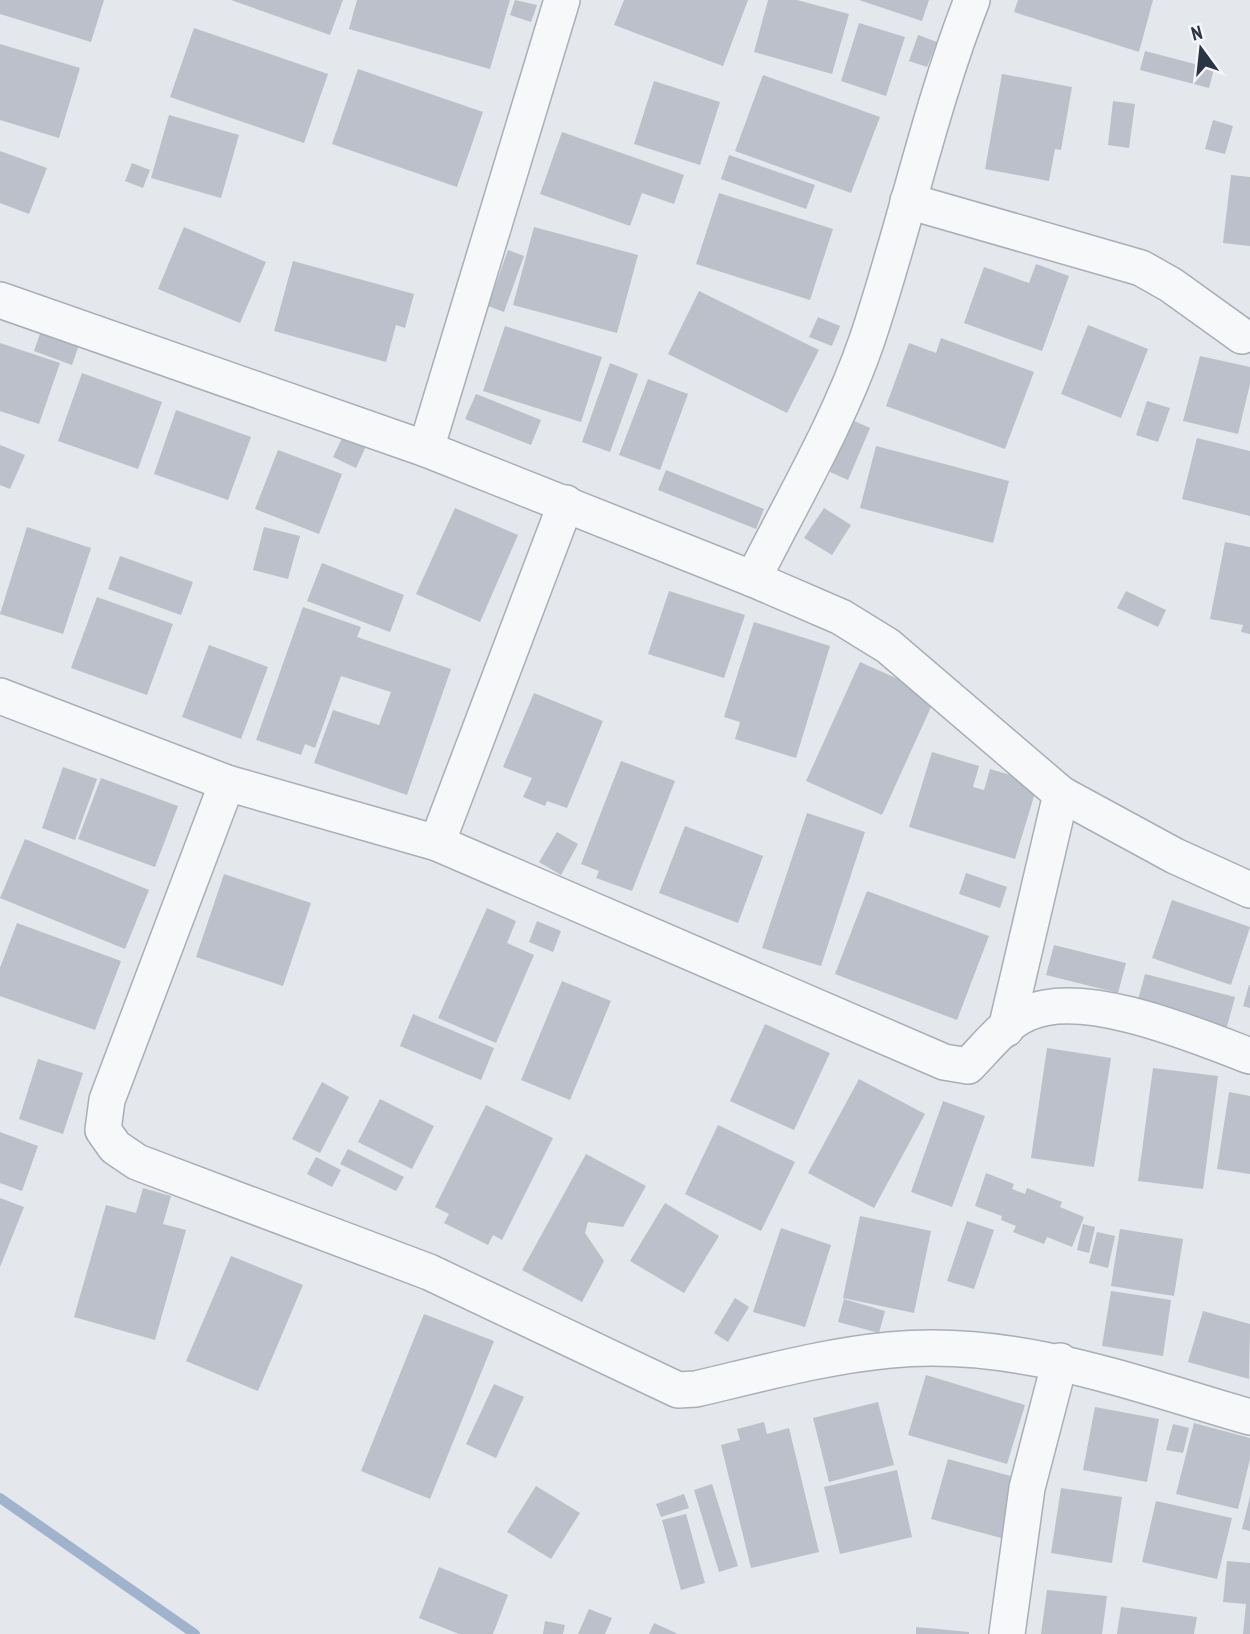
<svg xmlns="http://www.w3.org/2000/svg" width="1250" height="1634" viewBox="0 0 1250 1634" font-family="'PT Sans Narrow',sans-serif">
	<style>
		.lines { fill: none; stroke-linecap: round; stroke-linejoin: round }
		.stream { stroke: #9fb4cc; stroke-width: 10 }
		.building { fill: #bbc0ca }
		.street-casing { stroke: #a9aeb7; stroke-width: 38 }
		.street { stroke: #f7f8fa; stroke-width: 35 }
	</style>
	<rect width="100%" height="100%" fill="#e4e7ec"/>
	<g class="lines">
		<path class="stream" d="M0 1498 195 1634"/>
	</g>
	<g class="building">
		<path d="M0 0H104L91 42 0 14Z"/>
		<path d="M231 0H343L330 35Z"/>
		<path d="M357 0H510L490 69 349 29Z"/>
		<path d="M515 0 537 5 531 22 510 15Z"/>
		<path d="M624 0H748L723 66 614 25Z"/>
		<path d="M768 0H797L849 14 832 74 754 52Z"/>
		<path d="M859 0H929L922 21Z"/>
		<path d="M1018 0H1153L1139 52 1014 12Z"/>
		<path d="M859 23 905 37 886 96 841 81Z"/>
		<path d="M194 28 328 74 304 143 170 97Z"/>
		<path d="M918 35 937 42 927 67 909 61Z"/>
		<path d="M0 44 80 68 59 138 0 120Z"/>
		<path d="M1145 51 1214 69 1209 88 1140 70Z"/>
		<path d="M358 69 483 112 457 187 332 144Z"/>
		<path d="M1002 74 1072 87 1061 150 1055 149 1049 181 985 169Z"/>
		<path d="M763 75 880 117 851 193 735 151Z"/>
		<path d="M654 81 720 102 700 165 634 144Z"/>
		<path d="M1113 101 1135 104 1129 148 1108 145Z"/>
		<path d="M169 115 239 135 221 198 151 178Z"/>
		<path d="M1213 120 1233 126 1225 154 1205 149Z"/>
		<path d="M562 132 684 175 674 204 642 193 630 226 540 194Z"/>
		<path d="M0 151 47 168 29 214 0 203Z"/>
		<path d="M729 155 815 185 806 209 721 179Z"/>
		<path d="M132 163 150 170 143 188 125 181Z"/>
		<path d="M1231 175 1250 177V246L1223 243Z"/>
		<path d="M719 193 833 229 810 300 696 264Z"/>
		<path d="M184 227 266 262 240 323 158 289Z"/>
		<path d="M534 227 638 255 617 333 513 305Z"/>
		<path d="M508 250 524 256 504 312 488 306Z"/>
		<path d="M293 261 414 294 405 328 396 325 386 362 274 331Z"/>
		<path d="M1036 264 1069 276 1042 351 964 323 984 267 1029 283Z"/>
		<path d="M699 291 819 350 787 413 668 354Z"/>
		<path d="M818 317 840 326 832 346 809 337Z"/>
		<path d="M1088 325 1148 349 1121 418 1061 394Z"/>
		<path d="M505 326 602 357 581 422 483 391Z"/>
		<path d="M42 328 80 342 72 365 34 351Z"/>
		<path d="M941 338 1034 372 1005 449 886 406 909 343 936 353Z"/>
		<path d="M0 343 60 363 39 424 0 411Z"/>
		<path d="M1200 356 1250 367V384L1238 434 1183 421Z"/>
		<path d="M610 363 638 374 610 452 582 442Z"/>
		<path d="M82 373 162 402 138 469 58 441Z"/>
		<path d="M648 379 688 394 660 470 619 455Z"/>
		<path d="M476 394 541 420 531 445 465 419Z"/>
		<path d="M1147 401 1170 408 1158 442 1136 435Z"/>
		<path d="M176 410 251 437 228 500 154 474Z"/>
		<path d="M852 420 870 428 848 480 830 472Z"/>
		<path d="M344 434 367 444 356 468 333 457Z"/>
		<path d="M1197 438 1250 451V516L1182 499Z"/>
		<path d="M0 445 25 455 10 489 0 485Z"/>
		<path d="M876 446 1009 481 993 543 860 508Z"/>
		<path d="M278 450 342 474 319 534 255 509Z"/>
		<path d="M666 470 764 509 756 529 658 490Z"/>
		<path d="M455 508 518 535 480 622 416 594Z"/>
		<path d="M824 508 851 525 832 555 804 538Z"/>
		<path d="M27 527 91 548 63 634 0 614Z"/>
		<path d="M264 527 300 536 288 579 253 570Z"/>
		<path d="M1225 542 1250 547V634L1241 632 1243 625 1210 619Z"/>
		<path d="M120 556 193 582 181 615 108 589Z"/>
		<path d="M322 563 404 595 390 632 307 601Z"/>
		<path d="M669 591 745 615 724 678 648 654Z"/>
		<path d="M1126 591 1166 610 1158 627 1117 608Z"/>
		<path d="M97 597 173 624 147 695 71 668Z"/>
		<path d="M303 607 361 627 357 637 451 669 407 795 314 763 333 710 379 725 391 692 341 676 315 748 305 744 301 755 256 740Z"/>
		<path d="M754 622 830 646 796 758 735 739 740 722 724 717Z"/>
		<path d="M209 645 268 667 241 739 182 717Z"/>
		<path d="M860 662 936 696 882 815 806 781Z"/>
		<path d="M534 693 603 721 567 808 547 801 545 806 523 797 532 778 503 767Z"/>
		<path d="M932 752 979 766 973 787 984 790 990 769 1038 783 1015 859 909 827Z"/>
		<path d="M621 761 675 781 632 891 596 878 599 871 581 864Z"/>
		<path d="M63 767 97 779 75 840 42 828Z"/>
		<path d="M101 778 178 806 155 867 78 839Z"/>
		<path d="M807 813 865 832 821 966 762 948Z"/>
		<path d="M685 826 763 856 738 923 659 893Z"/>
		<path d="M557 832 578 844 561 875 539 862Z"/>
		<path d="M25 839 149 890 125 949 0 898Z"/>
		<path d="M966 873 1007 887 1000 908 959 894Z"/>
		<path d="M224 874 311 903 283 986 196 957Z"/>
		<path d="M867 891 989 936 957 1020 835 974Z"/>
		<path d="M1172 900 1250 927 1231 985 1152 958Z"/>
		<path d="M487 908 516 921 507 943 534 955 496 1043 438 1018Z"/>
		<path d="M537 921 561 931 553 952 529 942Z"/>
		<path d="M17 923 121 961 95 1030 0 996V968Z"/>
		<path d="M1054 945 1126 963 1118 993 1046 975Z"/>
		<path d="M1145 974 1235 997 1225 1034 1135 1011Z"/>
		<path d="M562 981 611 1001 570 1100 521 1080Z"/>
		<path d="M1249 985H1250V1008L1243 1006Z"/>
		<path d="M413 1014 494 1048 481 1080 400 1046Z"/>
		<path d="M765 1024 830 1053 794 1130 730 1101Z"/>
		<path d="M1047 1048 1111 1058 1094 1167 1031 1158Z"/>
		<path d="M38 1059 83 1073 63 1134 19 1119Z"/>
		<path d="M1153 1068 1218 1076 1203 1189 1138 1181Z"/>
		<path d="M859 1079 925 1114 874 1208 808 1173Z"/>
		<path d="M322 1082 349 1097 320 1153 292 1139Z"/>
		<path d="M1229 1092 1250 1096V1174L1217 1169Z"/>
		<path d="M380 1099 434 1126 412 1169 358 1142Z"/>
		<path d="M943 1101 985 1116 952 1207 911 1192Z"/>
		<path d="M486 1105 553 1138 502 1240 493 1235 488 1245 444 1223 449 1214 435 1207Z"/>
		<path d="M718 1125 795 1162 761 1231 685 1194Z"/>
		<path d="M0 1132 38 1146 22 1191 0 1183Z"/>
		<path d="M348 1149 404 1177 396 1191 340 1164Z"/>
		<path d="M586 1154 646 1186 623 1227 588 1222 585 1233 604 1261 582 1302 522 1270Z"/>
		<path d="M316 1157 341 1170 332 1187 307 1174Z"/>
		<path d="M986 1173 1014 1184 1012 1189 1025 1194 1027 1188 1062 1202 1060 1207 1084 1217 1072 1247 1047 1237 1044 1244 1013 1232 1016 1226 1001 1220 1002 1216 975 1206Z"/>
		<path d="M143 1188 171 1196 163 1224 186 1230 155 1340 74 1317 106 1205 136 1213Z"/>
		<path d="M0 1198 24 1207 0 1267Z"/>
		<path d="M665 1203 719 1236 684 1293 630 1261Z"/>
		<path d="M860 1216 931 1231 914 1313 843 1298Z"/>
		<path d="M967 1221 994 1230 974 1289 947 1281Z"/>
		<path d="M1083 1224 1095 1227 1089 1253 1077 1250Z"/>
		<path d="M781 1228 831 1245 805 1327 753 1312Z"/>
		<path d="M1120 1229 1183 1239 1174 1296 1111 1286Z"/>
		<path d="M1097 1232 1115 1236 1108 1268 1089 1263Z"/>
		<path d="M231 1256 303 1285 258 1391 186 1361Z"/>
		<path d="M1111 1291 1171 1300 1163 1356 1102 1346Z"/>
		<path d="M735 1298 749 1307 728 1342 714 1333Z"/>
		<path d="M844 1299 885 1311 879 1333 838 1322Z"/>
		<path d="M1203 1311 1250 1324 1249 1379 1188 1362Z"/>
		<path d="M424 1314 494 1341 430 1499 361 1471Z"/>
		<path d="M926 1375 1025 1405 1007 1464 908 1435Z"/>
		<path d="M494 1384 524 1397 496 1458 466 1444Z"/>
		<path d="M878 1402 894 1465 829 1482 813 1418Z"/>
		<path d="M1095 1407 1159 1419 1147 1482 1083 1470Z"/>
		<path d="M764 1422 767 1434 789 1428 819 1552 751 1568 721 1445 740 1440 737 1429Z"/>
		<path d="M1194 1423 1250 1438V1459L1238 1509 1176 1494Z"/>
		<path d="M1173 1424 1189 1428 1183 1453 1166 1450Z"/>
		<path d="M948 1459 1018 1478 1001 1538 931 1519Z"/>
		<path d="M897 1470 912 1537 840 1554 824 1487Z"/>
		<path d="M712 1484 738 1566 719 1572 694 1490Z"/>
		<path d="M536 1486 580 1513 551 1559 507 1532Z"/>
		<path d="M1061 1488 1122 1497 1112 1563 1051 1553Z"/>
		<path d="M684 1494 689 1508 661 1517 656 1504Z"/>
		<path d="M1250 1497V1531L1242 1529Z"/>
		<path d="M1156 1501 1232 1518 1217 1579 1142 1562Z"/>
		<path d="M686 1514 705 1583 681 1590 662 1520Z"/>
		<path d="M1227 1561 1250 1563V1634H1243L1246 1604 1223 1602Z"/>
		<path d="M439 1567 508 1595 493 1634H459L419 1618Z"/>
		<path d="M1047 1590 1107 1596 1102 1634H1041Z"/>
		<path d="M1121 1607 1197 1617 1194 1634H1117Z"/>
		<path d="M589 1609 612 1618 605 1634H578Z"/>
		<path d="M545 1621 565 1625 563 1634H543Z"/>
		<path d="M654 1623 678 1634H649Z"/>
		<path d="M916 1627 969 1632V1634H916Z"/>
	</g>
	<g class="lines">
		<defs>
			<g id="street">
				<path d="M908 201 1141 268 1171 285 1242 336"/>
				<path d="M0 300 426 449 753 579 841 617 888 646 1061 794 1175 856 1250 890"/>
				<path d="M426 449 562 0"/>
				<path d="M753 579C792 501 839 422 867 340 905 227 929 110 972 0"/>
				<path d="M0 696 227 783 437 843 944 1062 968 1066C985 1049 1005 1022 1028 1013 1084 988 1195 1035 1250 1056"/>
				<path d="M227 783 107 1100 103 1130 115 1147 137 1162 429 1272 678 1390 696 1389C760 1374 825 1356 890 1350 1017 1338 1131 1383 1250 1417"/>
				<path d="M437 843 566 503"/>
				<path d="M1006 1029 1061 794"/>
				<path d="M1007 1634 1027 1488 1060 1361"/>
			</g>
		</defs>
		<use href="#street" class="street-casing"/>
		<use href="#street" class="street"/>
	</g>
	<g transform="translate(1201 49) rotate(345)" stroke="#f4f6f9" stroke-width="5" paint-order="stroke">
	<path d="M0-5L12 26L0 18L-12 26Z" fill="#2b3445"/>
	<text y="-10" font-size="19" font-weight="bold" text-anchor="middle" fill="#2b3445">N</text>
	</g>
</svg>
